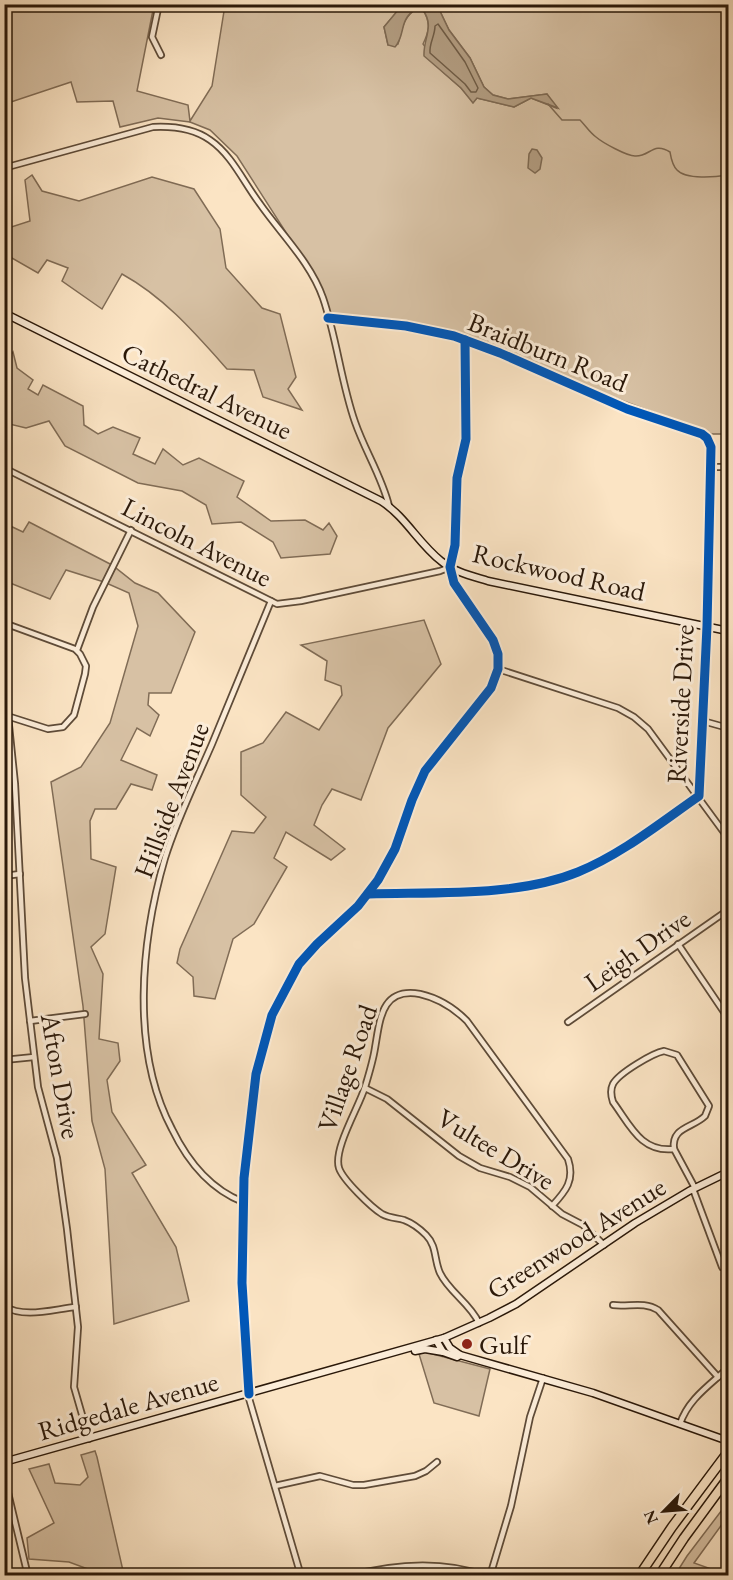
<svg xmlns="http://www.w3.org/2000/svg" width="733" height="1580" viewBox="0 0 733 1580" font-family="'EB Garamond',serif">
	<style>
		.green { fill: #d7c1a4; stroke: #806c56; stroke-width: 1.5 }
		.water { fill: #b49f84; stroke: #7d6953; stroke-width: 1.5 }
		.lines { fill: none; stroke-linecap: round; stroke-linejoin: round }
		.shore { stroke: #6f5c46; stroke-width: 1.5 }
		.stream { stroke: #7d6953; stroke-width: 1.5 }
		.street-casing { stroke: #5e4b38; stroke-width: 8 }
		.secondary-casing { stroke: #2a1809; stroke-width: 9 }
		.highway-casing { stroke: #2a1809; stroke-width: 11 }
		.street { stroke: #fcedd9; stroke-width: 4.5 }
		.secondary { stroke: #fcedd9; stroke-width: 6 }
		.highway { stroke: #fbe4c4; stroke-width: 8 }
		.cycleway-casing { stroke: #fcedd9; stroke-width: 13 }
		.cycleway { stroke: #0057b8; stroke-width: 9 }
		.poi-dot { fill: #8f2418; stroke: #fcedd9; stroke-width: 2 }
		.labels { text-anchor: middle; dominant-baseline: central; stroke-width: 6; stroke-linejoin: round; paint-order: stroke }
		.street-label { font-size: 27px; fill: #2a1809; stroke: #fcedd9 }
		.poi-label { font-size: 27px; fill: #2a1809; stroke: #fcedd9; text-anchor: start }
	</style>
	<rect width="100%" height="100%" fill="#fbe4c4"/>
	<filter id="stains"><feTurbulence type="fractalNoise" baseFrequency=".00333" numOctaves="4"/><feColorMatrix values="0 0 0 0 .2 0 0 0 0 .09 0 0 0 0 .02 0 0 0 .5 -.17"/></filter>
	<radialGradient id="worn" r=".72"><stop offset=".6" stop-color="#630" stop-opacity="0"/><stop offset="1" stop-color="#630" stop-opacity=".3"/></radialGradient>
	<g class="green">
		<path d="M387 4 390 7 403 5 384 27 388 45 398 44C402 30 403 17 416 9L423 10C431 22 429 32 423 44L443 72 461 88 473 102 477 98 514 107 531 98 556 108 547 94 508 99 493 95 484 87 470 58 449 30 437 5H728V434H712L441 333 328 318 312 273 237 156 210 130 190 122 158 118 120 127 113 101 77 102 71 82 5 104V5H154L137 91 188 105 190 121 212 86 225 5Z"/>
		<path d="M32 175 42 191 79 201 152 177 194 189 220 229 226 268 262 308 280 314 296 377 288 389 302 410 263 397 254 370 227 369C195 333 164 297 122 274L102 309 62 281 68 268 47 260 38 273 5 254V229L30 221 25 180Z"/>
		<path d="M13 352 17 368 33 380 28 389 38 395 43 385 83 406 84 425 98 434 113 427 140 438 133 454 155 464 163 449 183 465 199 458 244 481 237 497 271 521 305 520 323 530 329 523 337 536 330 554 281 558 273 542 241 522 212 524 206 505 182 491 138 483 65 446 49 421 26 428 5 423V362Z"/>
		<path d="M29 522 112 565 135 583 158 593 195 632 171 693H149L148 705 159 715 150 736 137 728 121 760 157 775 152 790 131 784 116 809H95L90 821 91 859 116 867 105 934 91 947 103 974 99 1039 118 1043 120 1061 107 1080 112 1112 146 1165 132 1173 176 1247 189 1301 114 1324 105 1169 92 1121 83 1006 51 782 81 767 110 723 138 626 129 593 104 582 66 570 50 599 5 581 4 523 23 532Z"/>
		<path d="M424 620 441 664 388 728 361 800 332 789 322 805 314 825 345 849 331 860 286 832 274 858 287 867 254 924 233 939 215 999 194 996 193 977 177 963 180 949 232 831 254 833 266 817 241 795V752L263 743 286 712 319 730 342 695 341 686 325 680 327 661 301 645Z"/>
		<path d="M425 1352 490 1369 479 1416 434 1403 419 1354Z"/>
		<path d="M95 1451 97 1457 124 1575H104L69 1562 29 1559 27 1538 54 1523 29 1469 49 1464 55 1483 80 1485 88 1477 81 1455Z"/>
		<path d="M728 1502V1516L694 1563 728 1575H675L687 1556Z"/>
	</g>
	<g class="water">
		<path d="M403 4 437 5 449 30 470 58 484 87 493 95 508 99 547 94 558 108 531 98 514 107 477 98 473 103 461 88 424 56C423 38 435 27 423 10L416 9C398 20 406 35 395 47L388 45 384 27Z"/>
		<path d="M532 149 537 150 542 158 540 169 535 173 528 168 529 154Z"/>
	</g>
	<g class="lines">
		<path class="shore" d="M438 24 465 62 478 88 476 92H471L465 84 430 53C429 43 435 36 435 26Z"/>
		<path class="stream" d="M548 104 562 120H580C585 125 590 133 596 137 603 143 627 156 635 156 650 157 653 141 670 152 671 158 672 165 677 170 686 180 716 177 728 175"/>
		<defs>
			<g id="street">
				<path d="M159 4 152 37 161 55"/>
				<path d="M4 168 153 127C173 126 193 128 210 140 232 155 244 183 260 204 281 234 311 263 323 298 337 339 341 382 355 422 365 451 382 477 389 506"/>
				<path d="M328 318 406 326 454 336 500 353 627 409 702 434 707 438 711 447 707 626 699 796C660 823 622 854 578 872 517 897 435 892 369 894"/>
				<path d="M711 467H728"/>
				<path d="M4 468 277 604 301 601 440 571 450 567"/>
				<path d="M4 623 75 649 80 654 86 666 85 674 74 715 63 727 48 729 4 715"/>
				<path d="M77 650 93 607 131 530"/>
				<path d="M498 669 618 708 634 717 648 729 728 838"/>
				<path d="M8 716 15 784 25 978 38 1087 57 1158 67 1229 78 1327 74 1387 89 1439"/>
				<path d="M703 721 728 728"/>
				<path d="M4 876 20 874"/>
				<path d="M678 944 728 1018"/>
				<path d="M30 1021 85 1014"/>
				<path d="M568 1022 728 910"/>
				<path d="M664 1051 677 1055 709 1106 705 1116C693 1128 671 1127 674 1149 641 1153 630 1125 613 1102 611 1096 610 1090 613 1084 619 1073 653 1053 664 1051Z"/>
				<path d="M4 1060 34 1057"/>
				<path d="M365 1088 387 1099 459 1156 480 1168 510 1177 530 1187 562 1214 583 1225 604 1245"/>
				<path d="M674 1149 695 1188"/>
				<path d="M693 1189 722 1267"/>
				<path d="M243 1202C210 1189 187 1160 172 1129 130 1050 141 940 165 858 177 819 196 781 212 744 232 696 251 649 271 601"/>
				<path d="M613 1305C629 1307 644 1301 658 1310L718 1377"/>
				<path d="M4 1306C24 1319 54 1309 76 1307"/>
				<path d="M479 1323C470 1303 449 1292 440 1273 434 1260 437 1246 426 1235 421 1230 412 1223 404 1220 397 1218 389 1218 382 1214 371 1207 343 1180 339 1168 333 1149 359 1107 365 1087 369 1074 373 1061 375 1048 380 1020 381 987 420 994 438 998 454 1008 467 1021L568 1159C575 1180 566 1191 552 1206"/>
				<path d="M249 1394 242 1283 244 1178 256 1074 272 1015 299 964 317 944 358 906 378 880 395 849 412 800 425 771 491 688 498 669V654L493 640 454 583 450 567 455 545 457 478 466 439 465 340"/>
				<path d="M248 1395 301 1576"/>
				<path d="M680 1424C688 1399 710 1385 728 1368"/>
				<path d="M4 1476 28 1576"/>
				<path d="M275 1486 320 1476 353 1485H364L415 1476 426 1471 437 1462"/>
				<path d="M349 1576C394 1564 442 1560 486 1576"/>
				<path d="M490 1576 511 1506 530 1417 543 1378"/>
			</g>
			<g id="secondary">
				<path d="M4 313 381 501C406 517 418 543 441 561 454 572 472 576 488 581L728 631"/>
				<path d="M444 1338 450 1348 460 1355 593 1393 728 1441"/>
				<path d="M436 1340 443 1352 457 1357 460 1355"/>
				<path d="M415 1351 425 1349 443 1352"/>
				<path d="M4 1462 444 1338 489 1318 516 1304 635 1223 689 1191 728 1172"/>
			</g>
			<g id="highway">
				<path d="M639 1576 672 1527 728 1452"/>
				<path d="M659 1576 684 1538 728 1478"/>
			</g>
		</defs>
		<use href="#street" class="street-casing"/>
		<use href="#secondary" class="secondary-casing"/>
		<use href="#highway" class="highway-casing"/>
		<use href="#street" class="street"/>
		<use href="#secondary" class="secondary"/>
		<use href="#highway" class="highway"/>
		<defs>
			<g id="cycleway">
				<path d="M328 318 406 326 454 336 500 353 627 409 702 434 707 438 711 447 707 626 699 796C660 823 622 854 578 872 517 897 435 892 369 894"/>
				<path d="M249 1394 242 1283 244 1178 256 1074 272 1015 299 964 317 944 358 906 378 880 395 849 412 800 425 771 491 688 498 669V654L493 640 454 583 450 567 455 545 457 478 466 439 465 340"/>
			</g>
		</defs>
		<use href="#cycleway" class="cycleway-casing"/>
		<use href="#cycleway" class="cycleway"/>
	</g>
	<circle class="poi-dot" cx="467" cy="1344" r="6"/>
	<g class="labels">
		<g class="street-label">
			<text transform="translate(548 352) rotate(22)">Braidburn Road</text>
			<text transform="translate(207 391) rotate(26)">Cathedral Avenue</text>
			<text transform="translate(197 542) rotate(27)">Lincoln Avenue</text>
			<text transform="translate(559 572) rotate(13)">Rockwood Road</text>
			<text transform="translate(680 704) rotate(-87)">Riverside Drive</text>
			<text transform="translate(171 800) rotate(-69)">Hillside Avenue</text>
			<text transform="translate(637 950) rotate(-35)">Leigh Drive</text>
			<text transform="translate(347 1068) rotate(-71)">Village Road</text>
			<text transform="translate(61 1076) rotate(80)">Afton Drive</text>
			<text transform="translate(496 1149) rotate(31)">Vultee Drive</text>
			<text transform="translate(576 1238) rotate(-32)">Greenwood Avenue</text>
			<text transform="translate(128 1406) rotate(-16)">Ridgedale Avenue</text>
		</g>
		<g class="poi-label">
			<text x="479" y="1344">Gulf</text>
		</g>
	</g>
	<rect width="733" height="1580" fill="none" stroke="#fbe4c4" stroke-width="24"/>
	<rect x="6" y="6" width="721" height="1568" fill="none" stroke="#2a1809" stroke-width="3"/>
	<rect x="12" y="12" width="709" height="1556" fill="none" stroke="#2a1809" stroke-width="1.5"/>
	<g transform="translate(664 1511) rotate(245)" stroke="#fcedd9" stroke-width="4.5" paint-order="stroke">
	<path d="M0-4.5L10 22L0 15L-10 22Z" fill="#2a1809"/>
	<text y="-9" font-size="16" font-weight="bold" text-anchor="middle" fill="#2a1809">N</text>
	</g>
	<rect width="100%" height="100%" filter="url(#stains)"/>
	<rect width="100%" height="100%" fill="url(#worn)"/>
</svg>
